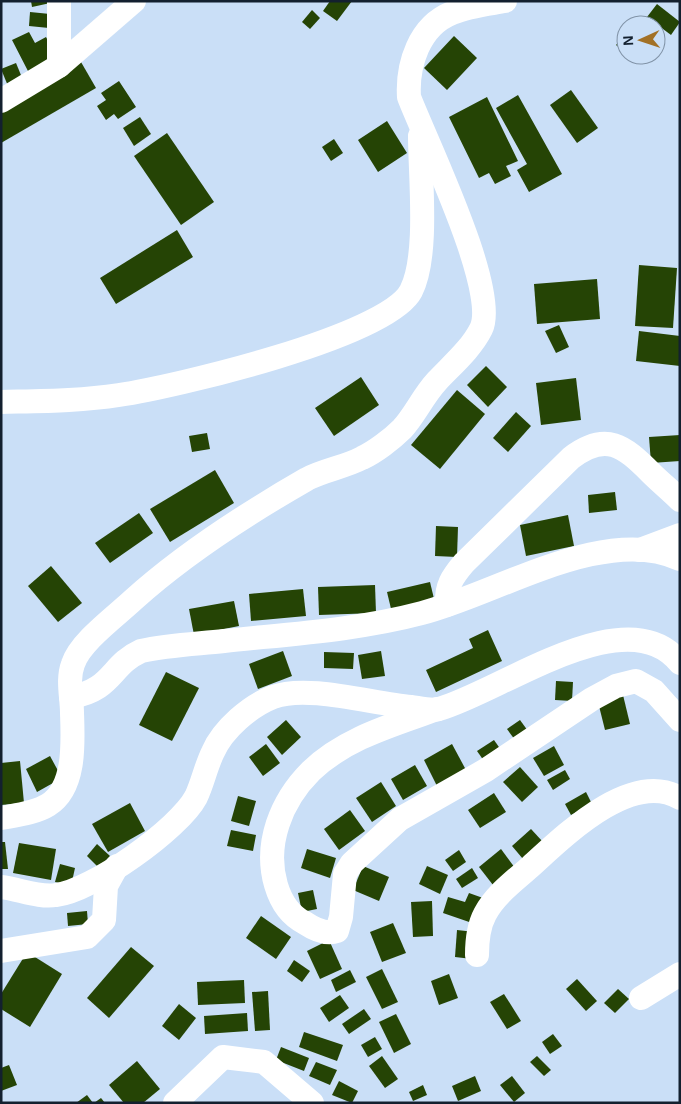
<svg xmlns="http://www.w3.org/2000/svg" width="681" height="1104" viewBox="0 0 681 1104" font-family="Helvetica,sans-serif">
	<style>
		.building { fill: #254405 }
		.lines { fill: none; stroke-linecap: round; stroke-linejoin: round }
		.minor { stroke: #fff; stroke-width: 24 }
	</style>
	<rect width="100%" height="100%" fill="#cadff7"/>
	<g class="building">
		<path d="M31 1H55V2L32 7Z"/>
		<path d="M330 1H352L337 21 323 11Z"/>
		<path d="M657 4 680 22 671 35 647 17Z"/>
		<path d="M312 10 320 18 310 29 302 22Z"/>
		<path d="M30 12 50 14 49 28 29 26Z"/>
		<path d="M29 32 35 43 46 37 57 58 29 73 12 40Z"/>
		<path d="M626 34V53L616 45Z"/>
		<path d="M454 36 477 58 447 90 424 68Z"/>
		<path d="M628 55H644L637 63Z"/>
		<path d="M81 62 96 88 1 143V108Z"/>
		<path d="M16 63 23 80 8 86 1 69Z"/>
		<path d="M119 81 136 107 118 119 114 114 106 120 97 106 106 100 101 93Z"/>
		<path d="M571 90 598 128 577 143 550 105Z"/>
		<path d="M518 95 562 174 529 192 517 170 527 164 496 108Z"/>
		<path d="M487 97 518 161 506 166 511 176 495 184 489 173 479 178 449 117Z"/>
		<path d="M140 117 151 134 134 146 123 128Z"/>
		<path d="M387 121 407 153 378 172 358 140Z"/>
		<path d="M167 133 214 202 181 225 134 156Z"/>
		<path d="M334 139 343 153 331 161 322 147Z"/>
		<path d="M177 230 193 257 116 304 100 278Z"/>
		<path d="M639 265 677 268 673 328 635 326Z"/>
		<path d="M597 279 600 319 537 324 534 284Z"/>
		<path d="M559 325 569 347 556 353 545 331Z"/>
		<path d="M639 331 680 336V366L636 361Z"/>
		<path d="M486 366 507 387 488 407 467 385Z"/>
		<path d="M361 377 379 405 334 436 315 408Z"/>
		<path d="M576 378 581 420 541 425 536 383Z"/>
		<path d="M457 390 485 414 440 469 411 445Z"/>
		<path d="M516 412 531 426 508 452 493 438Z"/>
		<path d="M207 433 210 449 192 452 189 436Z"/>
		<path d="M680 435V461L651 463 649 437Z"/>
		<path d="M215 470 234 503 170 542 150 509Z"/>
		<path d="M615 492 617 510 589 513 588 495Z"/>
		<path d="M139 513 153 533 110 563 95 543Z"/>
		<path d="M568 515 574 546 526 556 520 525Z"/>
		<path d="M436 526 458 527 457 557 435 556Z"/>
		<path d="M51 566 82 603 58 622 28 586Z"/>
		<path d="M430 582 435 603 392 613 387 592Z"/>
		<path d="M375 585 376 613 319 615 318 587Z"/>
		<path d="M303 589 306 616 251 621 249 594Z"/>
		<path d="M234 601 239 626 194 635 189 609Z"/>
		<path d="M488 630 502 661 436 692 426 670 473 648 469 639Z"/>
		<path d="M283 651 292 676 258 689 249 664Z"/>
		<path d="M381 651 385 676 362 679 358 655Z"/>
		<path d="M324 652 354 653 353 669 324 668Z"/>
		<path d="M166 672 199 688 172 741 139 725Z"/>
		<path d="M556 681 573 682 572 701 555 700Z"/>
		<path d="M623 695 630 724 605 730 598 702Z"/>
		<path d="M286 720 301 737 282 755 267 737Z"/>
		<path d="M520 720 528 731 515 740 507 729Z"/>
		<path d="M494 740 501 750 484 761 477 751Z"/>
		<path d="M266 744 280 763 263 776 249 757Z"/>
		<path d="M452 744 466 770 437 786 424 760Z"/>
		<path d="M554 746 564 765 544 776 533 758Z"/>
		<path d="M50 756 62 778 37 792 26 769Z"/>
		<path d="M20 761 24 803 1 805V763Z"/>
		<path d="M415 765 427 786 403 800 391 779Z"/>
		<path d="M520 767 538 787 522 802 503 782Z"/>
		<path d="M565 770 570 779 553 790 547 780Z"/>
		<path d="M381 782 396 806 372 822 356 798Z"/>
		<path d="M586 792 592 804 571 815 565 804Z"/>
		<path d="M494 793 506 812 480 828 468 810Z"/>
		<path d="M238 796 256 801 249 826 231 821Z"/>
		<path d="M130 803 145 831 108 852 92 824Z"/>
		<path d="M350 810 365 831 339 850 324 829Z"/>
		<path d="M531 829 543 842 523 859 512 846Z"/>
		<path d="M231 830 256 835 253 851 227 846Z"/>
		<path d="M1 842H5L8 869H1Z"/>
		<path d="M19 843 56 849 51 880 13 873Z"/>
		<path d="M97 844 110 856 99 868 87 856Z"/>
		<path d="M307 849 336 858 330 878 301 868Z"/>
		<path d="M501 849 515 868 493 885 479 867Z"/>
		<path d="M459 850 466 862 453 871 445 860Z"/>
		<path d="M60 864 75 868 71 886 55 882Z"/>
		<path d="M363 866 389 877 379 901 353 890Z"/>
		<path d="M427 866 448 875 440 894 419 884Z"/>
		<path d="M472 868 478 878 462 888 456 879Z"/>
		<path d="M313 890 317 909 302 912 298 893Z"/>
		<path d="M469 893 483 898 475 924 443 913 448 897 465 902Z"/>
		<path d="M432 901 433 936 413 937 411 902Z"/>
		<path d="M87 911 88 924 68 926 67 913Z"/>
		<path d="M261 916 291 937 276 959 246 938Z"/>
		<path d="M393 923 406 953 382 962 370 932Z"/>
		<path d="M457 930 475 932 472 959 455 957Z"/>
		<path d="M329 940 342 969 320 979 307 951Z"/>
		<path d="M131 947 154 966 109 1018 87 998Z"/>
		<path d="M27 952 62 974 30 1027 1 1009V994Z"/>
		<path d="M294 960 310 971 302 982 287 971Z"/>
		<path d="M382 969 398 1002 382 1009 366 977Z"/>
		<path d="M350 970 356 982 336 992 331 980Z"/>
		<path d="M449 974 458 998 439 1005 431 981Z"/>
		<path d="M577 979 597 1001 586 1011 566 989Z"/>
		<path d="M244 980 245 1003 198 1005 197 982Z"/>
		<path d="M618 989 629 999 615 1013 604 1003Z"/>
		<path d="M268 991 270 1030 255 1031 252 992Z"/>
		<path d="M504 994 521 1021 507 1029 490 1002Z"/>
		<path d="M340 995 349 1008 329 1022 320 1008Z"/>
		<path d="M179 1004 196 1018 179 1040 162 1026Z"/>
		<path d="M364 1009 371 1019 349 1034 342 1024Z"/>
		<path d="M247 1013 248 1031 205 1034 204 1016Z"/>
		<path d="M396 1014 411 1044 394 1053 379 1022Z"/>
		<path d="M304 1032 343 1045 337 1061 299 1047Z"/>
		<path d="M553 1034 562 1046 550 1054 542 1042Z"/>
		<path d="M375 1037 382 1049 368 1057 361 1045Z"/>
		<path d="M281 1047 309 1058 304 1071 276 1060Z"/>
		<path d="M382 1056 398 1079 385 1088 369 1066Z"/>
		<path d="M537 1056 551 1070 544 1076 530 1062Z"/>
		<path d="M137 1061 160 1089 143 1103H124L109 1085Z"/>
		<path d="M316 1062 337 1070 330 1085 309 1076Z"/>
		<path d="M9 1065 17 1085 1 1091V1068Z"/>
		<path d="M475 1076 481 1091 458 1101 452 1086Z"/>
		<path d="M512 1076 525 1093 514 1102 500 1085Z"/>
		<path d="M339 1081 358 1091 352 1103 332 1095Z"/>
		<path d="M423 1085 427 1095 413 1101 409 1092Z"/>
		<path d="M87 1095 93 1103H76Z"/>
		<path d="M101 1098 105 1103H94Z"/>
	</g>
	<g class="lines">
		<g class="minor">
			<path d="M59 66 134 1"/>
			<path d="M1 101 59 66V1"/>
			<path d="M1 402C40 401 80 401 119 395 173 387 387 337 411 291 429 256 420 176 420 136"/>
			<path d="M640 550 680 535"/>
			<path d="M447 605C446 586 452 577 464 563L571 458C606 431 624 446 651 473 660 482 670 490 680 500"/>
			<path d="M71 697C113 690 110 665 141 651 168 645 196 644 224 641 290 634 358 630 422 613 497 594 604 524 680 559"/>
			<path d="M437 709C393 725 345 738 311 771 281 801 264 844 276 885 281 902 289 915 305 923 314 929 326 935 337 931L341 917 345 874 352 863 400 819 486 770 592 699 616 686 636 681 654 691 680 720"/>
			<path d="M1 818C17 815 35 813 48 805 76 788 73 741 72 713 72 697 67 680 73 664 80 642 116 616 133 600 185 553 246 514 307 479 324 470 345 467 362 458 375 452 392 439 402 429 415 415 423 396 437 381 452 365 471 349 481 329 500 292 425 139 409 97 407 65 419 26 452 13 468 6 488 4 505 1"/>
			<path d="M1 887C19 889 39 898 56 895 92 891 179 829 196 797 203 782 206 766 213 752 223 729 250 706 273 697 308 684 373 704 411 707 419 708 431 711 439 709 500 692 628 596 680 663"/>
			<path d="M1 951 87 937 104 920 106 886 117 866"/>
			<path d="M477 955C477 941 478 927 485 914 495 895 514 881 530 867 563 837 631 769 680 798"/>
			<path d="M641 998 680 974"/>
			<path d="M175 1103 223 1057 264 1062 312 1103"/>
		</g>
	</g>
	<rect width="681" height="1104" fill="none" stroke="#13202f" stroke-width="5"/>
	<g transform="translate(641 40) rotate(267)"><circle r="24" fill="#cadff7" stroke="#8193a7"/>
	<path d="M0-4L9 19L0 12L-9 19Z" fill="#a27126"/>
	<text y="-8" font-size="14" font-weight="bold" text-anchor="middle" fill="#13202f">N</text>
	</g>
</svg>
